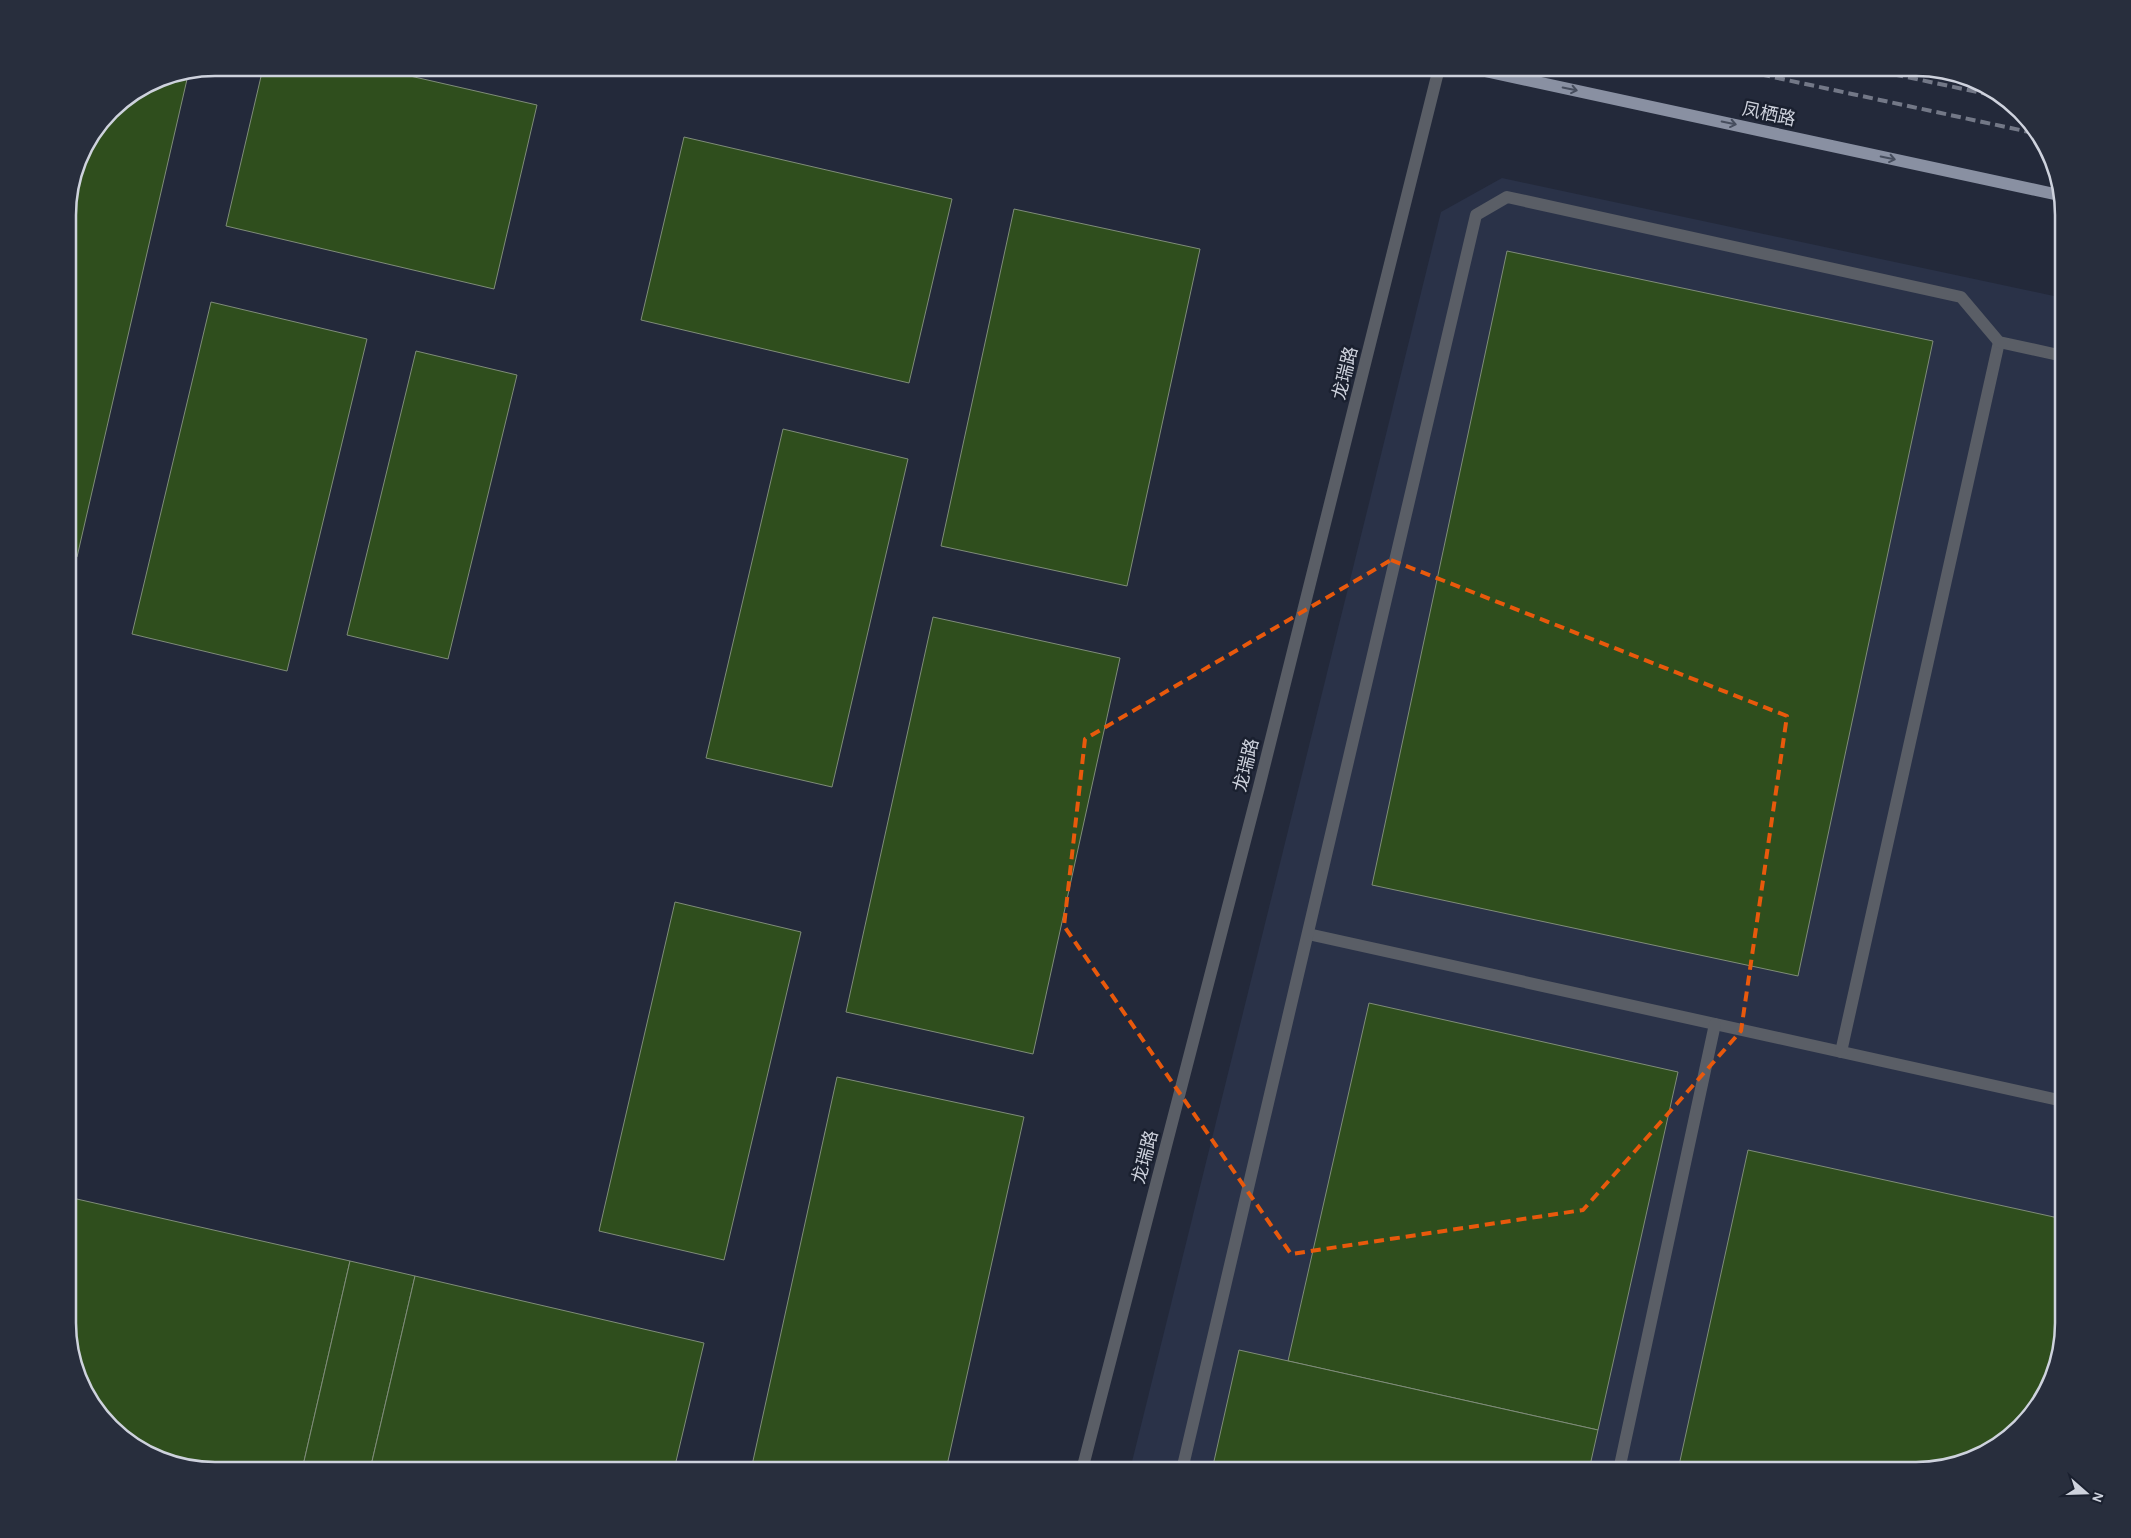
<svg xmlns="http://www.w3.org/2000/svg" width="2131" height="1538" viewBox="0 0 2131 1538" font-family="Karla,'Noto Sans SC',sans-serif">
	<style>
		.built { fill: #2a3248 }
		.building { fill: #2f4e1d; stroke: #7f8c79 }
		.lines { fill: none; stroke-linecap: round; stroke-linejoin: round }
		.minor { stroke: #5a5e66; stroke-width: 12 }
		.major { stroke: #8990a2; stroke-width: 12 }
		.rail { stroke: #737887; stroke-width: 4; stroke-dasharray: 10 5; stroke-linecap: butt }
		.oneway { stroke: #464d5d }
		.marked { fill: none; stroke: #e8590c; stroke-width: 4; stroke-dasharray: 10 6; stroke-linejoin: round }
		.labels { text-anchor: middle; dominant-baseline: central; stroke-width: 5; stroke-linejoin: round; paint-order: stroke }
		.street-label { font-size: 18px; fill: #ced2dd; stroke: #1a202f }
		.rim { fill: none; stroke: #ced2dd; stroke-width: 2.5 }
	</style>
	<rect width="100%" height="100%" fill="#23293a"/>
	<path class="built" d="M1502 178 2063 298V1323L2056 1370 2033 1413 1982 1455 1916 1470H1130L1441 212Z"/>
	<g class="building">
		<path d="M263 68H375L537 105 494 289 226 226Z"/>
		<path d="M183 74 188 75 77 557 68 555V205L79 158 111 110 159 79Z"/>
		<path d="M684 137 952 199 909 383 641 320Z"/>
		<path d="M1014 209 1200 249 1127 586 941 546Z"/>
		<path d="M1507 251 1933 341 1798 976 1372 885Z"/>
		<path d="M211 302 367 339 287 671 132 634Z"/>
		<path d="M416 351 517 375 448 659 347 635Z"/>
		<path d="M783 429 908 459 832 787 706 758Z"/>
		<path d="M933 617 1120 658 1033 1054 846 1012Z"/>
		<path d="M675 902 801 932 724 1260 599 1231Z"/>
		<path d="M1369 1003 1678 1072 1598 1430 1288 1361Z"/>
		<path d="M837 1077 1024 1117 946 1470H751Z"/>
		<path d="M1748 1150 2063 1219V1323L2056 1370 2033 1413 1982 1455 1916 1470H1678Z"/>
		<path d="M68 1197 350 1261 302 1470H215L168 1463 125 1440 83 1389 68 1333Z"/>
		<path d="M350 1261 415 1276 370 1470H302Z"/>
		<path d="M415 1276 704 1343 674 1470H370Z"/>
		<path d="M1239 1350 1598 1430 1589 1470H1212Z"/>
	</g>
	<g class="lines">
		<g class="minor">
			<path d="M1308 934 2063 1101"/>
			<path d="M1841 1052 1999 342"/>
			<path d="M1082 1470 1259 787 1439 68"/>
			<path d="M1182 1470 1476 215 1507 197 1961 297 1999 342 2063 356"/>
			<path d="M1619 1470 1715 1024"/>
		</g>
		<path class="major" d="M1471 68 2059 195"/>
		<g class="rail">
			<path d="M1731 68 2034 133"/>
			<path d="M1864 68 2006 98"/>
		</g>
	</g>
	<defs><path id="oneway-shaft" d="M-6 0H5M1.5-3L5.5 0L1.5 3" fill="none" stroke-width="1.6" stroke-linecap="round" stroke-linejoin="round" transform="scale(1.25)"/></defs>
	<g class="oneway">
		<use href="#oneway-shaft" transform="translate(1570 89) rotate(12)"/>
		<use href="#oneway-shaft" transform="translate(1729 123) rotate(12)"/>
		<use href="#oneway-shaft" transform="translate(1888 158) rotate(12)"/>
	</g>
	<path class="marked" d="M1391 560 1787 716 1741 1031 1583 1210 1291 1254 1064 926 1085 739Z"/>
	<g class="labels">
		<g class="street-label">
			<text transform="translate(1769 114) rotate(12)">凤栖路</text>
			<text transform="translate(1345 373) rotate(-76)">龙瑞路</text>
			<text transform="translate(1246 765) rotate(-76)">龙瑞路</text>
			<text transform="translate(1145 1157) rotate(-75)">龙瑞路</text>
		</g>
	</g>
	<path d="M0 0H2131V1538H0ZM215 76H1916A139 139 0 0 1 2055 215V1323A139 139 0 0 1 1916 1462H215A139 139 0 0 1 76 1323V215A139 139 0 0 1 215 76Z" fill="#282e3d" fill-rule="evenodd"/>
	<path class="rim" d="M215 76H1916A139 139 0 0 1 2055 215V1323A139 139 0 0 1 1916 1462H215A139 139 0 0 1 76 1323V215A139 139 0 0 1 215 76Z"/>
	<g transform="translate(2086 1493) rotate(110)" stroke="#1a202f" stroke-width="4" paint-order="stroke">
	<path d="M0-4L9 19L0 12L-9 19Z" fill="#ced2dd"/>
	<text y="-8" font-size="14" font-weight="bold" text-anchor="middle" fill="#ced2dd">N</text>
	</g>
</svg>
